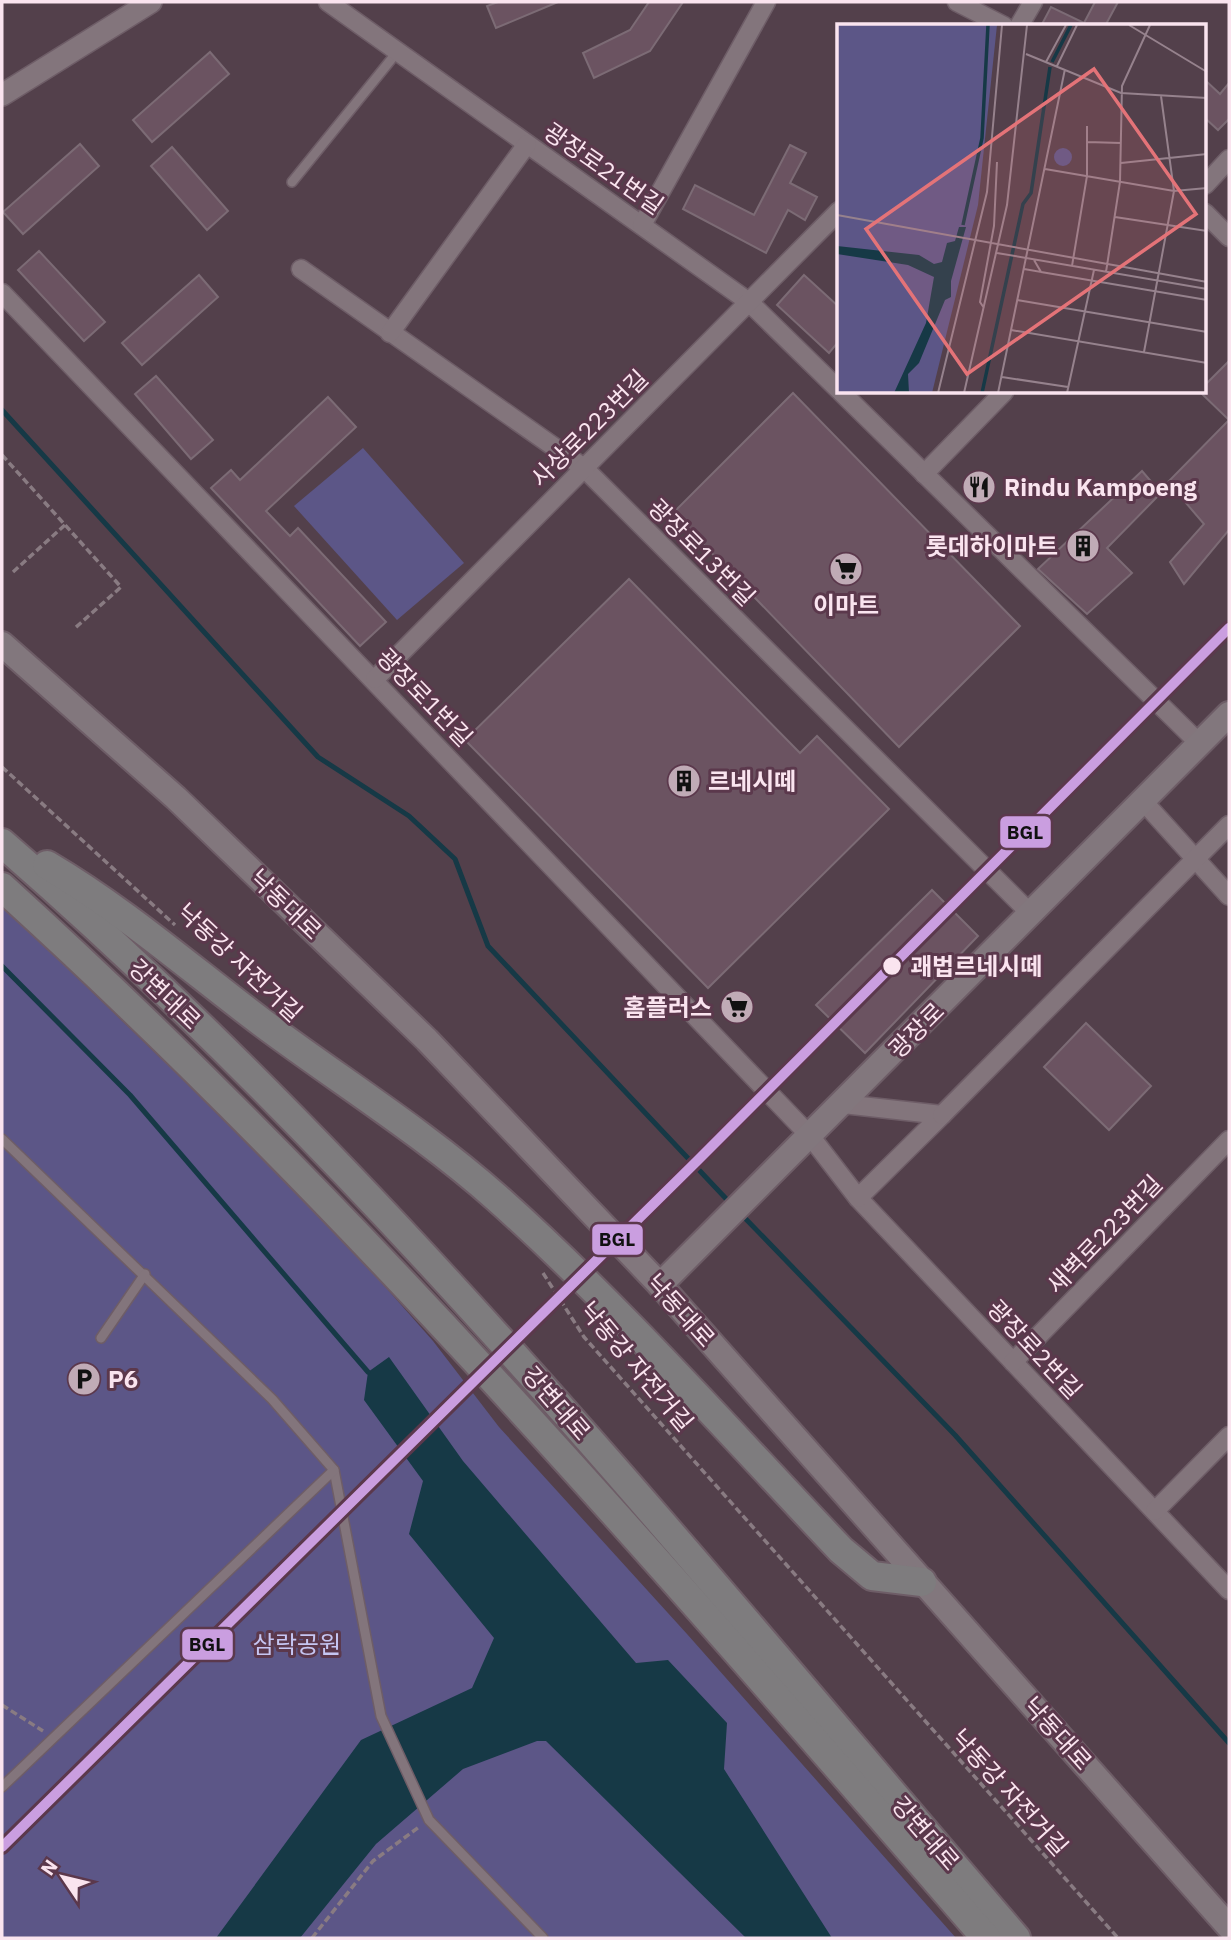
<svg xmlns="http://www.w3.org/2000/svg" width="1231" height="1940" viewBox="0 0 1231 1940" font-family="'IBM Plex Sans','Noto Sans KR',sans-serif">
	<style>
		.green { fill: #5c5687 }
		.water { fill: #163946 }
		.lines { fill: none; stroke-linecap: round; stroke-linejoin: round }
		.stream { stroke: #163946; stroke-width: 5 }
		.building { fill: #6b5361; stroke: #7c6b75; stroke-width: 2 }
		.service-casing { stroke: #6e5d67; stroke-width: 12 }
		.minor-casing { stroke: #6e5d67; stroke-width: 21 }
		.tertiary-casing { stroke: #6e5d67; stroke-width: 24 }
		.secondary-casing { stroke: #6e5d67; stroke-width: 28 }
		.trunk-casing { stroke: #6e5d67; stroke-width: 32 }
		.path { stroke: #897b82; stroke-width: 3.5; stroke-dasharray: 7 3.5; stroke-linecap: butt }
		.service { stroke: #83757c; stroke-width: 9 }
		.minor { stroke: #83757c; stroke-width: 18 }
		.tertiary { stroke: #83757c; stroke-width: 21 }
		.secondary { stroke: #82777d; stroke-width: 24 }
		.trunk { stroke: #7e7c7e; stroke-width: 28 }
		.rail-1-casing { stroke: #5b384c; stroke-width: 16 }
		.rail-1 { stroke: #ca9ee0; stroke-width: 10 }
		.stop-dot { fill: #fae4ef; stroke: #5b384c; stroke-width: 2.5 }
		.labels { text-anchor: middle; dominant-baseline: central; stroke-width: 6; stroke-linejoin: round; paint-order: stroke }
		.street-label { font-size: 24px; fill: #fae4ef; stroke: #5b384c }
		.poi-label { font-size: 24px; font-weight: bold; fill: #fae4ef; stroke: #5b384c; text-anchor: start }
		.stop-label { font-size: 24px; font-weight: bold; fill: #fae4ef; stroke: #5b384c; text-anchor: start }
		.park-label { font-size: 24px; fill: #c6c6f3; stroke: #5b384c }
		.inset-river { fill: none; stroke: #163946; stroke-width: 3.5 }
		.inset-road { fill: none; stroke: #96828d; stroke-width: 2 }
		.view { fill: #e47378; fill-opacity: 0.15; stroke: #e47378; stroke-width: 3.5 }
		.inset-edge { fill: none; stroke: #fae4ef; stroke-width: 3.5 }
		.line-badge { stroke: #5b384c; stroke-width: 2.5 }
		.pale-badge-label { font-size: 19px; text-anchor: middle; font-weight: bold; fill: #111 }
	</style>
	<rect width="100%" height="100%" fill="#53404b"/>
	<g class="green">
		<path d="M363 448 464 563 397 620 294 506Z"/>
		<path d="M2 905 313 1205 433 1341 499 1427 687 1634 956 1938H2Z"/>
	</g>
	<path class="water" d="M389 1357 463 1461 636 1663 668 1660 727 1723 724 1769 832 1938H746L546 1741H537L463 1769 376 1844 300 1938H216L361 1740 472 1688 494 1638 409 1534 423 1481 364 1400 368 1372Z"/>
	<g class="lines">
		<g class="stream">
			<path d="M2 410 318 757 409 816 455 859 488 946 732 1205"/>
			<path d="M2 966 130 1095 368 1372"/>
			<path d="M741 1214 955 1435 1229 1743"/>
		</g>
	</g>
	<g class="building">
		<path d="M498 2H558L496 28 487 6Z"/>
		<path d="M649 2H683L650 51 594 78 583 53 630 30Z"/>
		<path d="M1095 2H1118L1105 26H1041L1051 7 1084 23Z"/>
		<path d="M210 52 229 74 152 142 133 120Z"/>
		<path d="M1205 80 1220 94 1229 83V119L1218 130 1205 118Z"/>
		<path d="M80 144 99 166 23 234 3 212Z"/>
		<path d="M790 145 806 153 790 183 817 197 805 220 788 210 766 253 683 209 695 185 754 215Z"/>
		<path d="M172 147 228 211 207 230 151 166Z"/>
		<path d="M39 251 105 322 84 341 18 270Z"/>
		<path d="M199 275 218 297 142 365 122 343Z"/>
		<path d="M804 275 839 307V341L829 353 777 305Z"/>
		<path d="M1229 361V530L1184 584 1170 562 1204 524 1168 482 1229 420 1200 392H1205V385Z"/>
		<path d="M156 376 213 440 191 459 135 394Z"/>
		<path d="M793 393 1020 626 899 747 673 513Z"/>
		<path d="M328 397 356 427 266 511 290 536 298 528 386 622 360 646 211 488 231 470 240 480Z"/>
		<path d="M1142 471 1161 493 1107 548 1132 573 1087 614 1038 569Z"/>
		<path d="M629 579 800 753 817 736 889 809 708 988 465 740Z"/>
		<path d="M932 890 978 936 865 1053 816 1005Z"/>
		<path d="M1086 1023 1151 1086 1109 1130 1044 1067Z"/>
	</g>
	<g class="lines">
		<defs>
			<g id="service">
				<path d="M292 182 398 51"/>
				<path d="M2 1139 272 1399 334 1470 381 1716 429 1820 543 1938"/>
				<path d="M101 1338 145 1274"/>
				<path d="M2 1787 334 1470"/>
			</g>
			<g id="minor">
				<path d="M328 2 749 302 839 390"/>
				<path d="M957 2 1004 26"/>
				<path d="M1019 26 1033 2"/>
				<path d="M1205 185 1229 159"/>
				<path d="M1205 213 1229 237"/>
				<path d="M642 225 766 2"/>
				<path d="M301 269 584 468 1031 914"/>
				<path d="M2 293 811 1137 858 1198 1229 1590"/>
				<path d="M390 333 527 144"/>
				<path d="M841 392 1200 744"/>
				<path d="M924 474 1004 392"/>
				<path d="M375 679 839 211"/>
				<path d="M1143 801 1229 896"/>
				<path d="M843 1104 942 1115 858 1198"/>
				<path d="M942 1115 1229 825"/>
				<path d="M1013 1362 1229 1140"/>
				<path d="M1155 1511 1229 1436"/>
			</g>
			<path id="tertiary" d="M2 95 151 2"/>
			<g id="secondary">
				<path d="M2 644 176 798 427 1040 660 1285 1229 1927"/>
				<path d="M660 1285 1229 714"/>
			</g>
			<g id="trunk">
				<path d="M2 843C379 1170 692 1561 1016 1938"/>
				<path d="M47 865C125 911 192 970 264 1024 342 1082 425 1134 497 1198 619 1307 728 1431 841 1550L872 1576 922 1582"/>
				<path d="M2 887C358 1210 672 1576 986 1938"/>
			</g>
		</defs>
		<use href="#service" class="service-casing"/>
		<use href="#minor" class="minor-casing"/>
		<use href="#tertiary" class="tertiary-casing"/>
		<use href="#secondary" class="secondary-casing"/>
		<use href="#trunk" class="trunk-casing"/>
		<g class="path">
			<path d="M2 455 121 587 74 629"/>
			<path d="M13 572 66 524"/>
			<path d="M2 767 175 925"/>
			<path d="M543 1273 584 1337 1118 1938"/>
			<path d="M2 1705 43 1731"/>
			<path d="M312 1938 373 1861 419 1827"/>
		</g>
		<use href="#service" class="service"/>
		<use href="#minor" class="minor"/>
		<use href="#tertiary" class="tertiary"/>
		<use href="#secondary" class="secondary"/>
		<use href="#trunk" class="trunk"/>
		<defs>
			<path id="rail-1" d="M2 1847 697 1161 1229 628"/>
		</defs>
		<use href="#rail-1" class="rail-1-casing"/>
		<use href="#rail-1" class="rail-1"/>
	</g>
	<defs>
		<symbol id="restaurant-disc" viewBox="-11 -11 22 22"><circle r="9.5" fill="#c0abb6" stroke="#5b384c"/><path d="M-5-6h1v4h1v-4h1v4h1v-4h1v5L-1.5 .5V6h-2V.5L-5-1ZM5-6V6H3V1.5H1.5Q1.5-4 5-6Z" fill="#111"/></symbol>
		<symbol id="building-disc" viewBox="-11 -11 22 22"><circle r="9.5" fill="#c0abb6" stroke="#5b384c"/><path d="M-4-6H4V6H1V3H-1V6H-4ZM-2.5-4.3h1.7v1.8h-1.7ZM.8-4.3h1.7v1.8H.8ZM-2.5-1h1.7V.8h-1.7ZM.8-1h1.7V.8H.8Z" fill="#111"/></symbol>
		<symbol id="supermarket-disc" viewBox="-11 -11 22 22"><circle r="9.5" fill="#c0abb6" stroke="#5b384c"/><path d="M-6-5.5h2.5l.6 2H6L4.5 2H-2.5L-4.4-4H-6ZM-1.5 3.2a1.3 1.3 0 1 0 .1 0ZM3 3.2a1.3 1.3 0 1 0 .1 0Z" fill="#111"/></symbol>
		<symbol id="parking-disc" viewBox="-11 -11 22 22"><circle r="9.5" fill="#c0abb6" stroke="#5b384c"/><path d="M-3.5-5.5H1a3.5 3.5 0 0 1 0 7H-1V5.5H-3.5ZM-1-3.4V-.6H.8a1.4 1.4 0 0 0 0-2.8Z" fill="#111"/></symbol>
	</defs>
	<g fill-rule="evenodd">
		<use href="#restaurant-disc" x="960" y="468" width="38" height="38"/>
		<use href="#building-disc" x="1064" y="527" width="38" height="38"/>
		<use href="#supermarket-disc" x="827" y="550" width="38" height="38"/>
		<use href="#building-disc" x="665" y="762" width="38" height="38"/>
		<use href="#supermarket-disc" x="718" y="988" width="38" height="38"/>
		<use href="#parking-disc" x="65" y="1360" width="38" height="38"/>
	</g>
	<circle class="stop-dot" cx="892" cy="966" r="10"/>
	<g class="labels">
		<g class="street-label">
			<text transform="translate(604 168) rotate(35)">광장로21번길</text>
			<text transform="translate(589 428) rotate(-45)">사상로223번길</text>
			<text transform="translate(702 552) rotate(45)">광장로13번길</text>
			<text transform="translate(425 697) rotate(46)">광장로1번길</text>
			<text transform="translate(286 904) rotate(44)">낙동대로</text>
			<text transform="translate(240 962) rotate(43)">낙동강 자전거길</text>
			<text transform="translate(165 994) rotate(44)">강변대로</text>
			<text transform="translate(916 1030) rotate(-45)">광장로</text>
			<text transform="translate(1104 1234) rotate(-46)">새벽로223번길</text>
			<text transform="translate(681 1310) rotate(48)">낙동대로</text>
			<text transform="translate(1035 1349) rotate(47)">광장로2번길</text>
			<text transform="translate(637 1366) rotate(50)">낙동강 자전거길</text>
			<text transform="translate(557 1403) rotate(49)">강변대로</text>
			<text transform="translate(1058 1733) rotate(48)">낙동대로</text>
			<text transform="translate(1010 1792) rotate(48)">낙동강 자전거길</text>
			<text transform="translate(926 1833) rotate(49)">강변대로</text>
		</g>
		<g class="poi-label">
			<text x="1004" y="487">Rindu Kampoeng</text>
			<text x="1058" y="546" text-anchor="end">롯데하이마트</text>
			<text x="846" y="605" text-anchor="middle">이마트</text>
			<text x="708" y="781">르네시떼</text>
			<text x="712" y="1007" text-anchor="end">홈플러스</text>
			<text x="108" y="1379">P6</text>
		</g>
		<g class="stop-label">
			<text x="910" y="966">괘법르네시떼</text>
		</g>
		<g class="park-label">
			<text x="297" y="1644">삼락공원</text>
		</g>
	</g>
	<g transform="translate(837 24)">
		<rect width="369" height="369" fill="#53404b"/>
		<path d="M0 1H160L141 181 95 369H0ZM217 133a9 9 0 1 1 18 0a9 9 0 1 1-18 0Z" fill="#5c5687"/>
		<path d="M122 203H129L114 257V273L108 276 82 339 71 350 72 369H57L89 299 97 253 71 241 0 230V222L82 231 97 240 105 238 110 219 118 217Z" fill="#163946"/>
		<path class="inset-river" d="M215 38 234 1M126 201 145 114 151 1M145 369 186 180 194 169 213 43"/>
		<path class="inset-road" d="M292 1 370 48M189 30 284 69 370 74M209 38 229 1M220 42 240 1M250 118 284 119M284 139 370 130M208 145 337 167 370 164M0 191 370 258M278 193 370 207M160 229 370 265M235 242 250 152V102M187 245 204 248 197 236M204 248 370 276M269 248 283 158 285 62 313 1M180 276 370 308M147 284 143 278 157 202 160 138M174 306 370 339M307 328 337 167 324 72M165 353 231 363M101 369 150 168 165 1M127 369 170 181 190 1M161 369 228 45M230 369 257 246"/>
		<path class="view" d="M257 45 359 190 130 350 29 205Z"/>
		<rect width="369" height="369" class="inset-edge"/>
	</g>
	<g class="line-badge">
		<rect x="999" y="815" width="53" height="34" rx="7" fill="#ca9ee0"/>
		<rect x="591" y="1223" width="53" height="33" rx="7" fill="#ca9ee0"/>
		<rect x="181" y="1628" width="53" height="33" rx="7" fill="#ca9ee0"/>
	</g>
	<g class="pale-badge-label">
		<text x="1025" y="839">BGL</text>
		<text x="617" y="1246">BGL</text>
		<text x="207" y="1651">BGL</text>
	</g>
	<rect width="1231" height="1940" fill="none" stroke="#fae4ef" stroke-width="7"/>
	<g transform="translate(63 1877) rotate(305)" stroke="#5b384c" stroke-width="5" paint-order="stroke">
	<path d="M0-5L12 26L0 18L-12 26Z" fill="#fae4ef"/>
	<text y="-10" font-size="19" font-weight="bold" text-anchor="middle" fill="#fae4ef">N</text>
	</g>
</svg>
